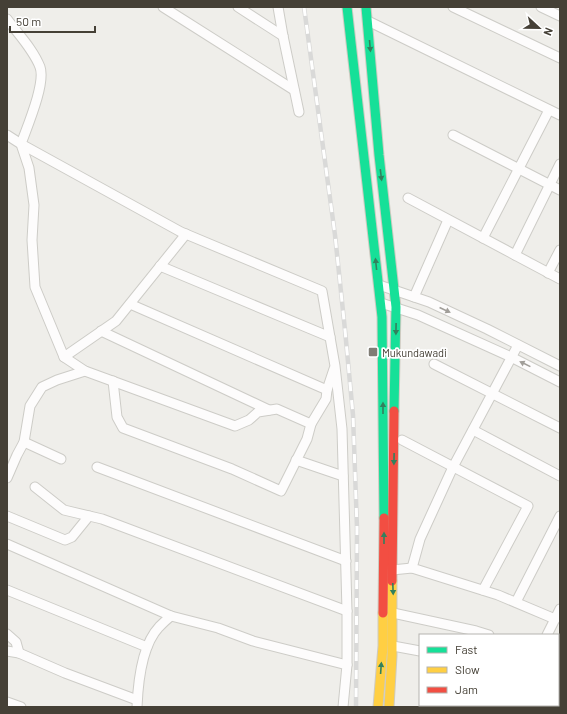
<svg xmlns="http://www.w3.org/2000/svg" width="567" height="714" viewBox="0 0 567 714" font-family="Barlow,sans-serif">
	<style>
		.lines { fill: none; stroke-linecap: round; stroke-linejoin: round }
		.street-casing { stroke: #cdccc7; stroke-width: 11 }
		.fast-casing { stroke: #cecbc1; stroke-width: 11 }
		.slow-casing { stroke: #cecbc1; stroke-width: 11 }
		.jam-casing { stroke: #cecbc1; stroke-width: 11 }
		.street { stroke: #fdfcfc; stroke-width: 9 }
		.fast { stroke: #16e098; stroke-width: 9 }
		.slow { stroke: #ffcf43; stroke-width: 9 }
		.jam { stroke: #f24e42; stroke-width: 9 }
		.rail-casing { stroke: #d9d9d8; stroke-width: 4.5 }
		.rail { stroke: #fff; stroke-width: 3; stroke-dasharray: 9; stroke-linecap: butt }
		.oneway { fill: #32805d }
		.oneway2 { fill: #a19e99 }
		.poi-dot { fill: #807d75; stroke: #fff; stroke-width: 1.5 }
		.labels { text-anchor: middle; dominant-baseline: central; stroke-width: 3.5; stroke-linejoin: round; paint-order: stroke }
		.poi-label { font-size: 11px; fill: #454036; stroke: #fff; text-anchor: start }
	</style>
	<rect width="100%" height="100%" fill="#efeeea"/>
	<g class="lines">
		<defs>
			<g id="street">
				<path d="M163 7 294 90"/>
				<path d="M238 7 283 36"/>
				<path d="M278 7 283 36 299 112"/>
				<path d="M453 7 560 58"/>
				<path d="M541 7 560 16"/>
				<path d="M7 19C18 34 33 49 40 67 46 83 27 127 21 144L181 232 322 291 335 366 342 429 347 611V665L343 707"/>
				<path d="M368 21 560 115"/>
				<path d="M7 135 21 144 29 168 34 205 32 240 35 287 64 357 85 371 235 426 249 420 258 412 277 409 311 424"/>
				<path d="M453 135 560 190"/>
				<path d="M408 198 560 279"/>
				<path d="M483 238 549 110"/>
				<path d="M515 255 560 164"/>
				<path d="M160 266 330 337"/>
				<path d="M548 273 560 250"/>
				<path d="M379 285 429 302 487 329 560 366"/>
				<path d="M414 297 448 220"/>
				<path d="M381 303 418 315 511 357 560 382"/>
				<path d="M130 304 327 390"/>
				<path d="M101 331 269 410"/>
				<path d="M518 345 453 467 420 539 412 568 498 595 555 619"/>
				<path d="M64 357 116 321 186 234"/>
				<path d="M434 364 560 428"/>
				<path d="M113 381 117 417 123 428 232 469 281 491 307 439 311 424 326 399 327 390 334 369"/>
				<path d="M473 430 560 476"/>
				<path d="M402 440 528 506 483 590"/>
				<path d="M24 442 61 459"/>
				<path d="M296 460 343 476"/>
				<path d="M97 467 346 561"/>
				<path d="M7 478 17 455 24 442 30 406 42 387 57 380 85 371"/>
				<path d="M35 487 64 510 102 519 347 611"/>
				<path d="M7 516 65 540 72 537 89 516"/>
				<path d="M7 544 171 616 218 628 253 641 347 665"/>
				<path d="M392 570 412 568"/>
				<path d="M7 590 147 647"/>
				<path d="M516 602 560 516"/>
				<path d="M393 613 476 631 489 635"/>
				<path d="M7 634 16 642 19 653"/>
				<path d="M547 635 560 609"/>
				<path d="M393 646 420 651"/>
				<path d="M7 651 19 653 65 673 137 700"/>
				<path d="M558 659 560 660"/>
				<path d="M7 702 21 707"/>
				<path d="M137 707C138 683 142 645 159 627 163 623 167 619 171 616"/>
				<path d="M458 707 459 705"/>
				<path d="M513 707 514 705"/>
			</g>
			<g id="fast">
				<path d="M347 7 382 317 384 518"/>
				<path d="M366 7 379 155 396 307 394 411"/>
			</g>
			<g id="slow">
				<path d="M378 707 383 646V613"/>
				<path d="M389 707 392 656V581"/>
			</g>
			<g id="jam">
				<path d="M392 581 394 411"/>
				<path d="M383 613 384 518"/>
			</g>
		</defs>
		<use href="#street" class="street-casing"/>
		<use href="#fast" class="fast-casing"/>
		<use href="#slow" class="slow-casing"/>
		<use href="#jam" class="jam-casing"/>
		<use href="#street" class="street"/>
		<use href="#fast" class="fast"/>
		<use href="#slow" class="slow"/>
		<use href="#jam" class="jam"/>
		<defs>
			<path id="rail" d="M304 7 335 235 345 330 353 415 357 528 356 707"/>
		</defs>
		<use href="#rail" class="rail-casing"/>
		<use href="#rail" class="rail"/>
	</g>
	<defs><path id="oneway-solid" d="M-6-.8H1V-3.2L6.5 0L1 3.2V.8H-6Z"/></defs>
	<g class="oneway">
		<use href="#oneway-solid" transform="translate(370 46) rotate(85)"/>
		<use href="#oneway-solid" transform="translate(381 175) rotate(83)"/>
		<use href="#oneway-solid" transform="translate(376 264) rotate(-96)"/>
		<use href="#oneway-solid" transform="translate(396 329) rotate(91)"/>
		<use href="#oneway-solid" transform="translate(383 408) rotate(-90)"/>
		<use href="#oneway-solid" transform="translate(394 459) rotate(91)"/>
		<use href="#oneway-solid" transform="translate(384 538) rotate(-90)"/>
		<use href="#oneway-solid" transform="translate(393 589) rotate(88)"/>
		<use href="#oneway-solid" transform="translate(381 668) rotate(-86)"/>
	</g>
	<g class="oneway2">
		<use href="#oneway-solid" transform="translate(445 310) rotate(25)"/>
		<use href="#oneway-solid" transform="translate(525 364) rotate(-154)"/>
	</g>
	<rect class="poi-dot" x="368" y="347" width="10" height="10" rx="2"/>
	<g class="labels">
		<g class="poi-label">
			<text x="382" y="352">Mukundawadi</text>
		</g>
	</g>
	<rect width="567" height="714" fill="none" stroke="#454036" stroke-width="16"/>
	<rect x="419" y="634" width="140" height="72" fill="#ffffff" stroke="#b5b3af"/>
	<rect x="427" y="647" width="20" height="6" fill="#16e098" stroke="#b5b3af"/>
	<text x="455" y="654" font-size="12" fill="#454036">Fast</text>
	<rect x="427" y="667" width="20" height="6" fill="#ffcf43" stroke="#b5b3af"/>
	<text x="455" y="674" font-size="12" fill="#454036">Slow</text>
	<rect x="427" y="687" width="20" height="6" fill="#f24e42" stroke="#b5b3af"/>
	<text x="455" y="694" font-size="12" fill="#454036">Jam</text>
	<g transform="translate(539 28) rotate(112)" stroke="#ffffff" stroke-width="3" paint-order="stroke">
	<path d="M0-3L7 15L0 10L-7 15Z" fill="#454036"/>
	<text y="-6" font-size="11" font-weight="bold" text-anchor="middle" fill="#454036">N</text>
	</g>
	<path d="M10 26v6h85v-6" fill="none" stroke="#454036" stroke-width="2"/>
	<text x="16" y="26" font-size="12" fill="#454036" stroke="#ffffff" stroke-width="3" paint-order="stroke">50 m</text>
</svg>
